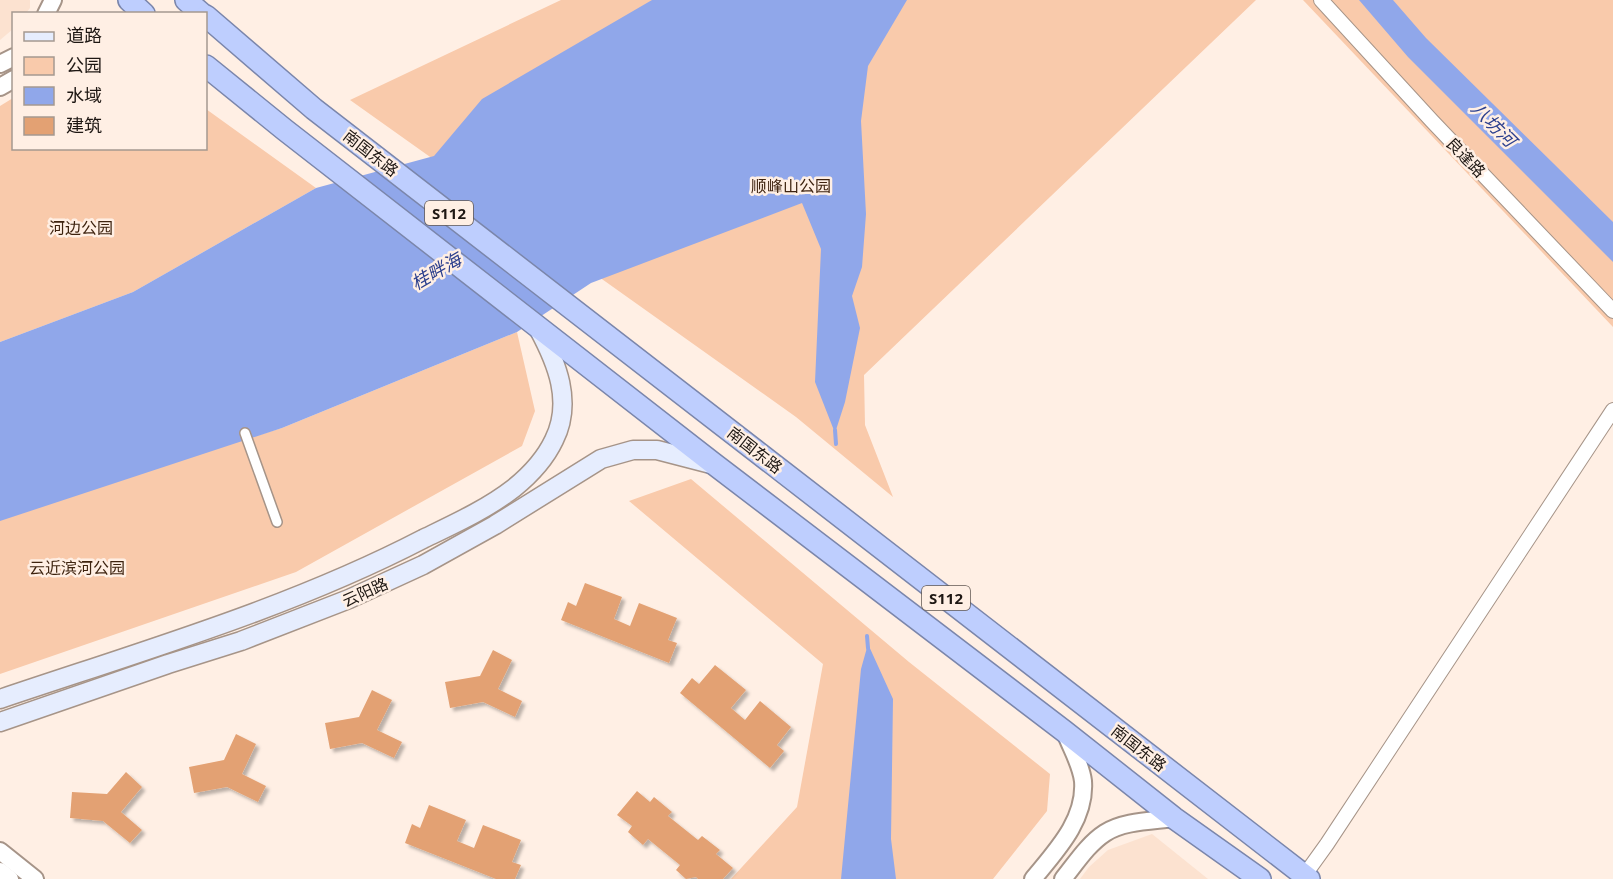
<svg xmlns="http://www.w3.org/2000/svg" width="1613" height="879" viewBox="0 0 1613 879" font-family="'Noto Sans','Noto Sans SC',sans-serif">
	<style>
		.built { fill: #fce2d0 }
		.green { fill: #f9caab }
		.water { fill: #90a7ea }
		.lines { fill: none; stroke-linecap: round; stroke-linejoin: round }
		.stream { stroke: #90a7ea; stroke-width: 4 }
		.building { fill: #e3a173; filter: url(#shadow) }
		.pedestrian-casing { stroke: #a69488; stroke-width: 12 }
		.minor-casing { stroke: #a69488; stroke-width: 16 }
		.tertiary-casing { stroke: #a69488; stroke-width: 20 }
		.secondary-casing { stroke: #a69488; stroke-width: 21 }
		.trunk-casing { stroke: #7b86ab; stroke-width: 24 }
		.pedestrian { stroke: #fff; stroke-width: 9 }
		.minor { stroke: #fff; stroke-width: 14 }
		.tertiary { stroke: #fff; stroke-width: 16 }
		.secondary { stroke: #e6edfe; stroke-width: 18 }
		.trunk { stroke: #becefe; stroke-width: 21 }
		.labels { text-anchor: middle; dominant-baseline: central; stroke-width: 5; stroke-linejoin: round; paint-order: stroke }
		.shield { fill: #ffefe4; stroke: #625852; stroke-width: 1.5 }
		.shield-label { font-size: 15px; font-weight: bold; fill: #1e1713 }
		.street-label { font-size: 16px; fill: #1e1713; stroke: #ffefe4 }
		.park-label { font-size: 16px; fill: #3e230f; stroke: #ffefe4 }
		.water-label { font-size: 18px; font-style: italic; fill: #2d408e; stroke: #ffefe4 }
	</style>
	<defs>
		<filter id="shadow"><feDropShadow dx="3.5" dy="3.5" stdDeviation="1.5" flood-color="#0004"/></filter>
	</defs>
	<rect width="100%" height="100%" fill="#ffefe4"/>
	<g class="built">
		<path d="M0 0H30V8L26 13 14 14 13 29 0 40Z"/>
		<path d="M1152 834 1208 879H1080L1089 867 1108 850Z"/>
	</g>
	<g class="green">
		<path d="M561 0H1256L864 375 865 425 893 497 796 417 350 100Z"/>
		<path d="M1303 0H1613V327Z"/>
		<path d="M13 98 14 148H206V109L316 188 133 292 0 342V106Z"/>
		<path d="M517 332 535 411 522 446 296 572 0 674V513L282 428Z"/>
		<path d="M691 479 909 662 1050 774 1047 811 993 879H731L797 807 823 664 629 501Z"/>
	</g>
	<g class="water">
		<path d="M652 0H907L868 66 861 121 866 214 862 267 852 296 860 328 845 402 835 433 815 382 821 249 802 203 591 283 517 332 282 428 0 521V342L133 292 316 188 434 156 482 99Z"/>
		<path d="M1359 0H1393L1426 38 1613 222V262L1408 57Z"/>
		<path d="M868 644 893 699 891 839 896 879H841L861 669Z"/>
	</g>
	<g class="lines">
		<g class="stream">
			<path d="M835 430 836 444"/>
			<path d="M867 636 868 648"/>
		</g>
	</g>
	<g class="building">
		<path d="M585 583 622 597 614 619 630 626 639 603 677 618 668 640 677 643 669 663 561 620 568 602 576 606Z"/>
		<path d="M493 650 512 660 498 689 522 701 515 717 483 702 450 708 445 682 480 676Z"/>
		<path d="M715 665 746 690 731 708 745 720 760 701 791 727 777 745 784 751 770 768 680 693 692 678 699 684Z"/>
		<path d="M372 690 392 700 377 730 402 742 394 758 362 743 330 749 325 723 359 717Z"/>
		<path d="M236 734 256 744 242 774 266 786 258 802 227 787 194 793 189 767 224 760Z"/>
		<path d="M126 772 142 787 121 812 142 830 130 843 103 821 70 818 72 792 107 794Z"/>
		<path d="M637 791 650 802 654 797 672 812 668 816 698 840 702 836 720 850 716 854 733 868 723 879H698L696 877 686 879 676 870 680 865 648 839 643 845 628 832 632 826 617 815Z"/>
		<path d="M429 805 466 820 457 841 474 848 483 825 521 840 512 862 521 865 515 879H496L405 843 412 824 420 828Z"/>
	</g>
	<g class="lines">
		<defs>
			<path id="pedestrian" d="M245 433 277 522"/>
			<g id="minor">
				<path d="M1321 0 1432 121 1613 311"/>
				<path d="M1304 876 1327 844 1613 410"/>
			</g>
			<g id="tertiary">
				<path d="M46 14 53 0"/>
				<path d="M0 64 14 57"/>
				<path d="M0 87 14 79"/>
				<path d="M0 851 35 879"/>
				<path d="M0 871 10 879"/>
				<path d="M1033 879C1056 851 1086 820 1083 781 1081 764 1071 748 1065 732"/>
				<path d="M1063 879C1076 863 1088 844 1105 833 1123 821 1152 821 1174 818"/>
			</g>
			<g id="secondary">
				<path d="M0 699C142 651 290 608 423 539 454 524 487 509 514 488 530 475 545 459 554 440 573 402 557 363 538 328"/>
				<path d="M0 722 168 664 241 641 349 599 423 565 495 525 601 459 633 450H657L711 464"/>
			</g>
			<g id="trunk">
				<path d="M129 0 144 14"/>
				<path d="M186 0 202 14"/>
				<path d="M206 16 314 109 1309 879"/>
				<path d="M206 66 285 130 714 464 1064 731 1174 818 1260 879"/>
			</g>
		</defs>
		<use href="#pedestrian" class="pedestrian-casing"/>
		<use href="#minor" class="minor-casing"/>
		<use href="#tertiary" class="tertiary-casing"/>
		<use href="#secondary" class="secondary-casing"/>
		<use href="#trunk" class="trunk-casing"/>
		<use href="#pedestrian" class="pedestrian"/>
		<use href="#minor" class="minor"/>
		<use href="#tertiary" class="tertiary"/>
		<use href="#secondary" class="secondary"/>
		<use href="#trunk" class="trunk"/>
	</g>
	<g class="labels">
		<g class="shield">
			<rect x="425" y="201" width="48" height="24" rx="4.5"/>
			<rect x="922" y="586" width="48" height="24" rx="4.5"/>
		</g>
		<g class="shield-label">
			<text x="449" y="213">S112</text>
			<text x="946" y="598">S112</text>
		</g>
		<g class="street-label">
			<text transform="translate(371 153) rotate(38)">南国东路</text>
			<text transform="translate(1466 157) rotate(46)">良逢路</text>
			<text transform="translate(755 450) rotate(38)">南国东路</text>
			<text transform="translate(365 592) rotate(-24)">云阳路</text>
			<text transform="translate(1139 748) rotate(38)">南国东路</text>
		</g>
		<g class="park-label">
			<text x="791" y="186">顺峰山公园</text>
			<text x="81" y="228">河边公园</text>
			<text x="77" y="568">云近滨河公园</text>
		</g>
		<g class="water-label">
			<text transform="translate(1494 124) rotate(45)">八坊河</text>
			<text transform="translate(436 271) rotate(-30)">桂畔海</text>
		</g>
	</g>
	<rect x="12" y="12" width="195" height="138" fill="#ffefe4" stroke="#a59990" stroke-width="1.5"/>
	<rect x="24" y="32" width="30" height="9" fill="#e6edfe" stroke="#a59990" stroke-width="1.5"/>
	<text x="66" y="42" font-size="18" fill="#1e1713">道路</text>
	<rect x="24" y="57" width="30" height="18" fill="#f9caab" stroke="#a59990" stroke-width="1.5"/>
	<text x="66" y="72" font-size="18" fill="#1e1713">公园</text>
	<rect x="24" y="87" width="30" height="18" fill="#90a7ea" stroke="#a59990" stroke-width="1.5"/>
	<text x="66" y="102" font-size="18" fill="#1e1713">水域</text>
	<rect x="24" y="117" width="30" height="18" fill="#e3a173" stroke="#a59990" stroke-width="1.5"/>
	<text x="66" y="132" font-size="18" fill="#1e1713">建筑</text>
</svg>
